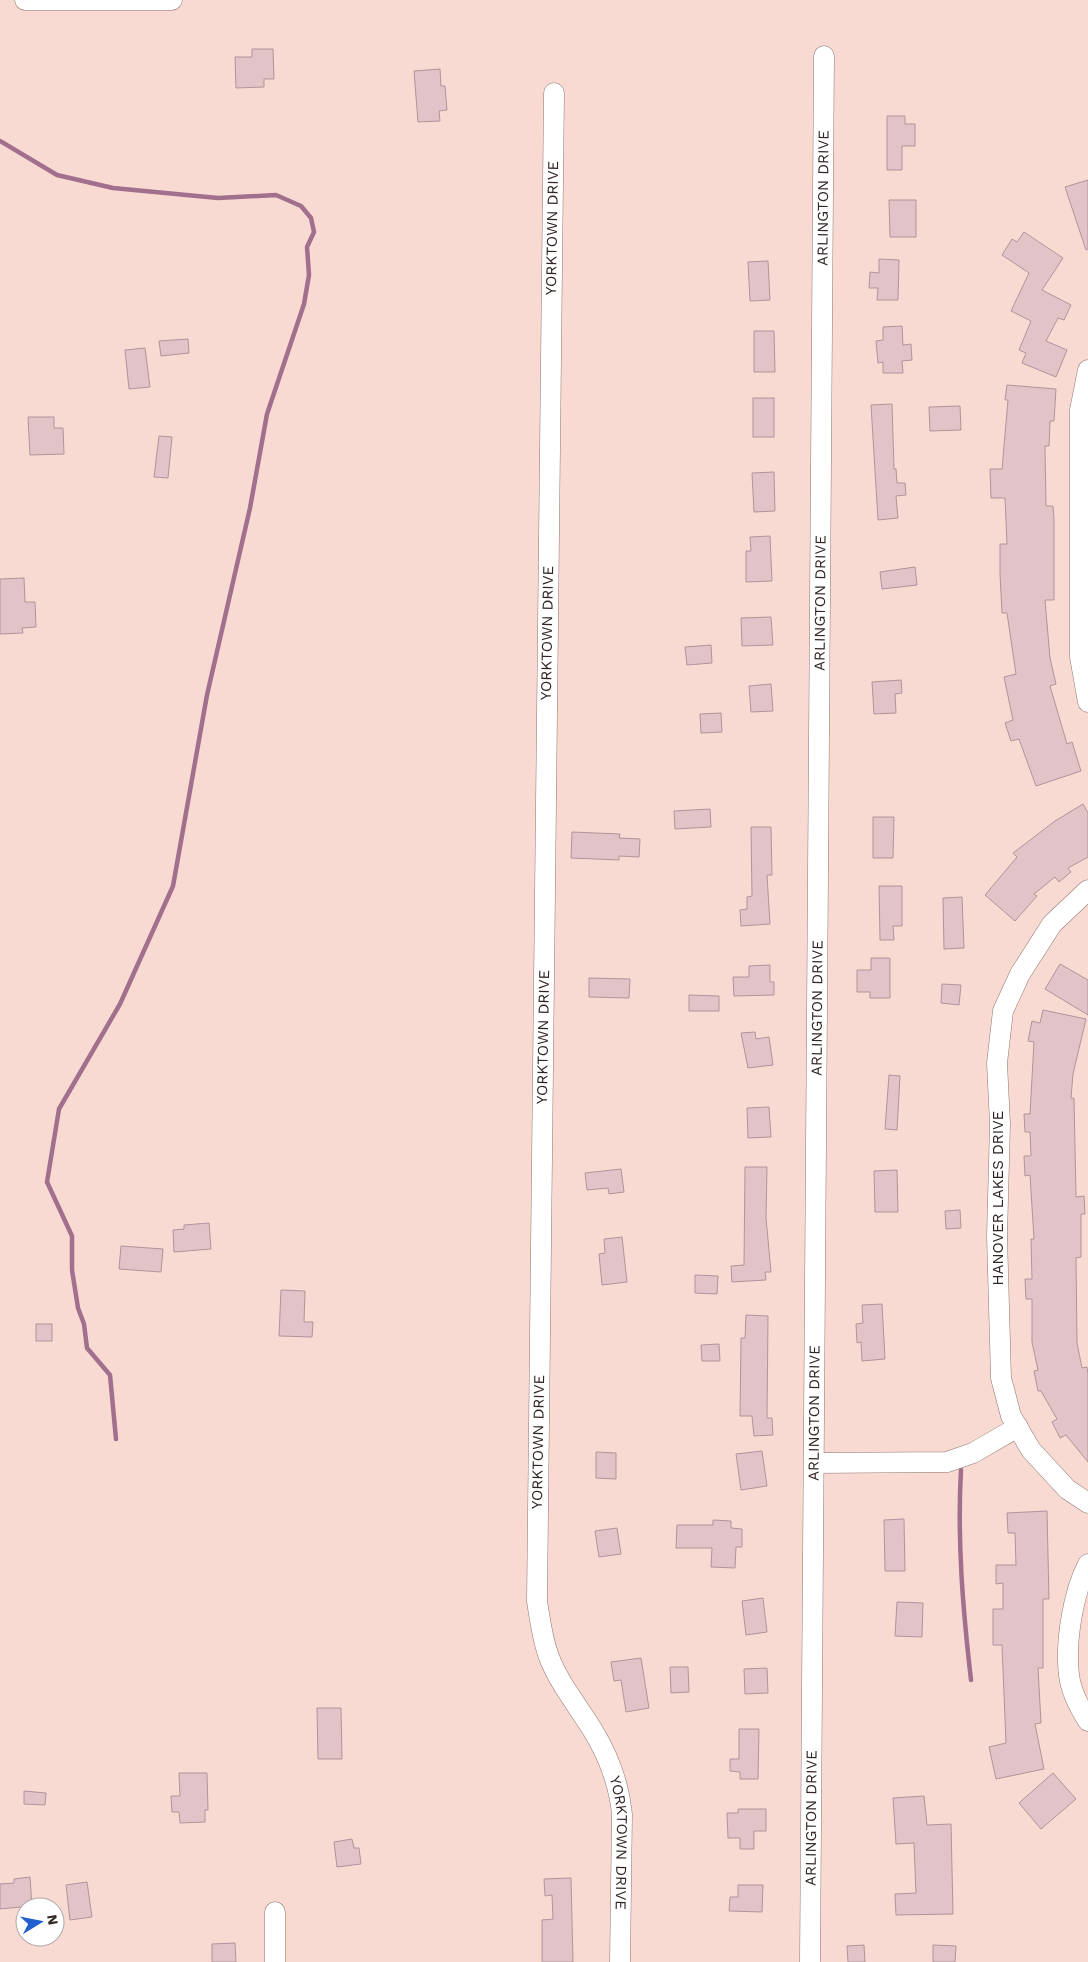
<svg xmlns="http://www.w3.org/2000/svg" width="1088" height="1962" viewBox="0 0 1088 1962" font-family="'Work Sans',sans-serif">
	<style>
		.lines { fill: none; stroke-linecap: round; stroke-linejoin: round }
		.stream { stroke: #a1708d; stroke-width: 4.5 }
		.building { fill: #e1c3c8; stroke: #b19499 }
		.minor-casing { stroke: #8f756f; stroke-width: 21 }
		.minor { stroke: #fff; stroke-width: 20 }
		.labels { text-anchor: middle; dominant-baseline: central; stroke-width: 4; stroke-linejoin: round; paint-order: stroke }
		.street-label { font-size: 15px; fill: #312623; stroke: #fff }
	</style>
	<rect width="100%" height="100%" fill="#f8dad3"/>
	<g class="lines">
		<g class="stream">
			<path d="M0 141 57 175 113 188 218 198 276 195 301 206 311 218 314 232 307 247 309 275 304 304 267 414 250 508 207 695 173 886 120 1004 59 1109 47 1182 72 1236V1270L78 1308 84 1324 87 1348 110 1375 116 1439"/>
			<path d="M961 1470C957 1541 963 1610 971 1680"/>
		</g>
	</g>
	<g class="building">
		<path d="M252 49H273L274 79H264V87L236 88 235 57H252Z"/>
		<path d="M440 69 441 86H445L447 110 439 111 440 121 418 122 414 71Z"/>
		<path d="M887 116H905V124H915V146H902V170H887Z"/>
		<path d="M1088 180V249L1086 250 1065 187Z"/>
		<path d="M889 200H916V237H890Z"/>
		<path d="M1024 232 1063 258 1042 290 1071 305 1064 320 1058 318 1046 341 1067 350 1056 377 1022 363 1026 353 1019 350 1031 321 1011 311 1029 273 1002 255 1012 239 1017 242Z"/>
		<path d="M879 259 899 260 898 300H877L878 288H869L870 272 879 273Z"/>
		<path d="M768 261 770 300 750 301 748 262Z"/>
		<path d="M902 326 903 345 911 344 912 360 902 361 903 373H883V362L878 363 876 341 883 340V327Z"/>
		<path d="M754 331H774L775 372H754Z"/>
		<path d="M188 339 189 353 161 356 159 341Z"/>
		<path d="M145 348 150 387 129 389 125 350Z"/>
		<path d="M1007 385 1056 389 1054 421H1050L1049 446H1045L1046 506H1053L1054 520V600H1045L1050 658 1056 684 1050 686 1067 744 1072 742 1081 771 1036 786 1019 739 1011 741 1005 723 1013 720 1004 677 1016 674 1007 613H1002L1000 574V544H1007L1005 498H991L990 469H1002L1008 400H1005Z"/>
		<rect x="753" y="398" width="21" height="39"/>
		<path d="M892 404 894 469H896L897 483H905L906 495 896 496 898 518 878 520 871 405Z"/>
		<path d="M960 406 961 430 930 431 929 407Z"/>
		<path d="M28 417H54V428H63L64 454 30 455Z"/>
		<path d="M159 436 172 437 168 478 154 477Z"/>
		<path d="M774 472 775 511 754 512 752 473Z"/>
		<path d="M770 536 772 581 746 582V551H751L750 537Z"/>
		<path d="M915 567 917 585 882 589 880 572Z"/>
		<path d="M24 578 25 602H35L36 627 22 628 23 633 0 634V579Z"/>
		<path d="M771 617 773 645 742 646 741 618Z"/>
		<path d="M711 645 712 663 687 665 685 647Z"/>
		<path d="M901 680 902 693 895 694 896 713 874 714 872 682Z"/>
		<path d="M771 684 773 711 751 712 749 686Z"/>
		<path d="M721 713 722 732 701 733 700 714Z"/>
		<path d="M1083 804 1088 813V857L1068 868 1071 872 1059 882 1055 877 1034 894 1037 896 1015 921 985 895 1017 857 1013 853 1055 821Z"/>
		<path d="M710 809 711 827 675 829 674 811Z"/>
		<path d="M873 817H894L893 858H873Z"/>
		<path d="M751 827H771L772 875H767L770 924 741 926 740 910 747 909V897L752 896Z"/>
		<path d="M572 832 620 834 619 838 640 839 639 857 619 856V860L571 858Z"/>
		<path d="M879 886H902V926H893L894 940H880Z"/>
		<path d="M962 897 964 948 944 949 943 898Z"/>
		<path d="M871 958H890V998H870V992H857V970H871Z"/>
		<path d="M1060 964 1088 980V1015L1045 989Z"/>
		<path d="M770 965V982H774V995L734 996 733 977H749V966Z"/>
		<path d="M589 978 630 979 629 998 589 997Z"/>
		<path d="M942 984 961 985 959 1005 941 1003Z"/>
		<path d="M689 995 719 996V1011H689Z"/>
		<path d="M1043 1010 1086 1019 1073 1074 1071 1098H1074L1076 1197 1084 1196 1085 1214H1081V1257L1076 1258 1077 1343 1082 1368 1087 1367 1088 1374V1462L1066 1435 1060 1438 1052 1422 1057 1419 1041 1391H1038L1034 1371 1038 1370 1032 1342V1299H1026L1025 1279H1032L1031 1239H1034L1030 1175 1025 1176 1024 1156H1031L1030 1132H1025L1024 1114H1030L1034 1042 1028 1041 1032 1021 1040 1023Z"/>
		<path d="M755 1032 756 1039 769 1037 773 1065 748 1068 741 1033Z"/>
		<path d="M889 1075 900 1076 897 1130 885 1129Z"/>
		<path d="M769 1107 771 1137 748 1138 747 1108Z"/>
		<path d="M745 1167H767L766 1218 771 1272H765L766 1280 732 1282 731 1266 744 1265Z"/>
		<path d="M621 1169 624 1192 609 1194 608 1188 587 1190 585 1173Z"/>
		<path d="M897 1170 898 1212H875L874 1171Z"/>
		<path d="M960 1210 961 1228 946 1229 945 1211Z"/>
		<path d="M209 1223 211 1249 174 1252 173 1230 184 1229V1225Z"/>
		<path d="M622 1237 627 1282 602 1285 599 1254 605 1253 604 1239Z"/>
		<path d="M121 1246 163 1249 161 1272 119 1269Z"/>
		<path d="M695 1275 718 1276 717 1294 695 1293Z"/>
		<path d="M281 1290 305 1291 304 1322H313L312 1337 279 1336Z"/>
		<path d="M882 1304 885 1359 862 1361 861 1342 857 1343 856 1324 863 1323 862 1305Z"/>
		<path d="M746 1315 768 1316 767 1418H772L773 1435 754 1436 752 1416H740L741 1338H745Z"/>
		<rect x="36" y="1324" width="16" height="17"/>
		<path d="M719 1344 720 1361H702L701 1345Z"/>
		<path d="M762 1451 767 1486 741 1490 736 1454Z"/>
		<path d="M596 1452 616 1453V1479L596 1478Z"/>
		<path d="M1047 1511 1049 1599H1043V1668H1038L1041 1723 1035 1724 1044 1769 996 1779 989 1747 1006 1743 1002 1645H993V1609H1003V1583L996 1584V1565H1016L1015 1533H1008L1007 1513Z"/>
		<path d="M904 1519 905 1571H885L884 1520Z"/>
		<path d="M713 1520 731 1521V1528L742 1529V1547H736L735 1568 711 1567 712 1548H676L677 1525H713Z"/>
		<path d="M617 1528 621 1554 599 1557 595 1531Z"/>
		<path d="M763 1598 767 1632 746 1635 742 1601Z"/>
		<path d="M897 1602 923 1603 922 1637 895 1636Z"/>
		<path d="M641 1658 649 1708 626 1712 621 1680 614 1681 611 1662Z"/>
		<path d="M670 1667H688L689 1692 671 1693Z"/>
		<path d="M767 1668 768 1693 745 1694 744 1669Z"/>
		<path d="M317 1708H341L342 1759H318Z"/>
		<path d="M739 1729H759L758 1779H740V1772L730 1771V1759H739Z"/>
		<path d="M179 1773H207L208 1810H205V1822L180 1823 179 1812H172L171 1796H180Z"/>
		<path d="M1053 1773 1076 1799 1041 1829 1019 1803Z"/>
		<path d="M24 1791 46 1793 45 1805 24 1804Z"/>
		<path d="M924 1796 927 1825 951 1824 953 1914 896 1915 895 1894 916 1893 914 1843 896 1844 893 1798Z"/>
		<path d="M738 1809H766V1831H754V1849H740V1838H728L727 1813H738Z"/>
		<path d="M352 1839 354 1848H359L361 1864 337 1867 334 1842Z"/>
		<path d="M30 1877 32 1906 0 1909V1884L14 1883V1879Z"/>
		<path d="M571 1878 573 1962H542V1920L553 1919 552 1895 545 1896 544 1879Z"/>
		<path d="M87 1882 92 1917 70 1920 66 1885Z"/>
		<path d="M738 1885H763L762 1912 729 1911 730 1897H738Z"/>
		<path d="M235 1943 236 1962H212V1944Z"/>
		<path d="M864 1945 865 1962H848L847 1946Z"/>
		<path d="M933 1945 956 1946 955 1962H933Z"/>
	</g>
	<g class="lines">
		<defs>
			<g id="minor">
				<path d="M25 0H172"/>
				<path id="s1" d="M554 93 537 1601C540 1620 542 1638 549 1657 559 1683 577 1705 592 1729 608 1755 619 1783 622 1814L620 1962"/>
				<path d="M1088 370 1080 410V657L1088 702"/>
				<path d="M1088 890 1052 924 1020 974 1003 1011 997 1063 1000 1124 997 1236 1001 1378 1011 1416 1031 1450 1067 1489 1088 1503"/>
				<path d="M815 1463 947 1462 973 1453 1018 1427"/>
				<path d="M1088 1564C1073 1593 1065 1642 1069 1675 1071 1692 1079 1707 1088 1721"/>
				<path d="M275 1912V1962"/>
				<path id="s2" d="M810 1962 824 56"/>
			</g>
		</defs>
		<use href="#minor" class="minor-casing"/>
		<use href="#minor" class="minor"/>
	</g>
	<g class="labels">
		<g class="street-label">
			<text stroke="none"><textPath href="#s2" startOffset="1764">ARLINGTON DRIVE</textPath></text>
			<text transform="translate(552 228) rotate(-89)">YORKTOWN DRIVE</text>
			<text stroke="none"><textPath href="#s2" startOffset="1359">ARLINGTON DRIVE</textPath></text>
			<text transform="translate(547 633) rotate(-89)">YORKTOWN DRIVE</text>
			<text stroke="none"><textPath href="#s2" startOffset="954">ARLINGTON DRIVE</textPath></text>
			<text transform="translate(543 1037) rotate(-89)">YORKTOWN DRIVE</text>
			<text transform="translate(998 1198) rotate(-90)">HANOVER LAKES DRIVE</text>
			<text stroke="none"><textPath href="#s2" startOffset="549">ARLINGTON DRIVE</textPath></text>
			<text transform="translate(538 1442) rotate(-89)">YORKTOWN DRIVE</text>
			<text stroke="none"><textPath href="#s2" startOffset="144">ARLINGTON DRIVE</textPath></text>
			<text stroke="none"><textPath href="#s1" startOffset="1769">YORKTOWN DRIVE</textPath></text>
		</g>
	</g>
	<g transform="translate(40 1922) rotate(80)"><circle r="24" fill="#ffffff" stroke="#ada8a7"/>
	<path d="M0-4L9 19L0 12L-9 19Z" fill="#2261cd"/>
	<text y="-8" font-size="14" font-weight="bold" text-anchor="middle" fill="#312623">N</text>
	</g>
</svg>
